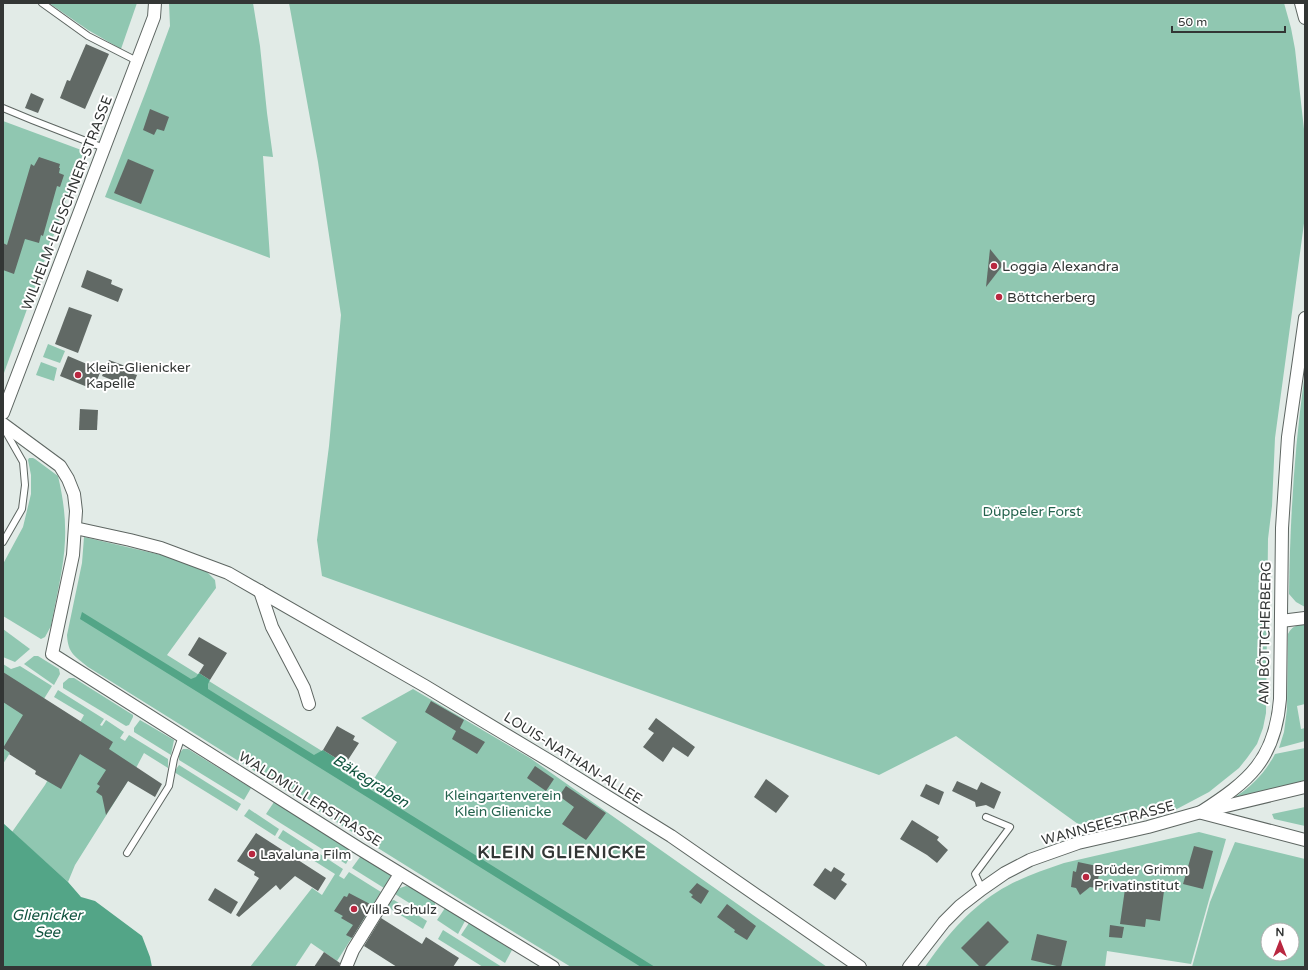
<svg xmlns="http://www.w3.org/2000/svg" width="1308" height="970" viewBox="0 0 1308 970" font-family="'Varela Round',sans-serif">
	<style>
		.green { fill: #90c7b1; fill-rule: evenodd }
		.water { fill: #53a587 }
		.building { fill: #616965 }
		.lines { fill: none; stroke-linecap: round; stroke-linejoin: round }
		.service-casing { stroke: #5e6662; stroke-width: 8 }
		.minor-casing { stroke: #5e6662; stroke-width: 14 }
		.service { stroke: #fff; stroke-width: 6 }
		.minor { stroke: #fff; stroke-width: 12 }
		.poi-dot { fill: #b92740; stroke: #fff; stroke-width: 1.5 }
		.labels { text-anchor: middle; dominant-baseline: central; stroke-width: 4; stroke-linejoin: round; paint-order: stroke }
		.street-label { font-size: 14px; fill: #333635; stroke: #fff }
		.poi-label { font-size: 14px; fill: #333635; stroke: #fff; text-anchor: start }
		.park-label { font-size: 14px; fill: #24634e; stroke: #fff }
		.water-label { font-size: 15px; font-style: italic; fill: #125540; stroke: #fff }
		.district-label { font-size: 18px; font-weight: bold; letter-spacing: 1px; fill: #333635; stroke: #fff }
	</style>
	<rect width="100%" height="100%" fill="#e2ebe7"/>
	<g class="green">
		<path d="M49 3H137L121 49 88 30Z"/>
		<path d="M169 3H253L260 46 267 113 273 157 263 156 270 258 105 197 146 91 170 26Z"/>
		<path d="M289 3H1284L1291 28 1295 49 1305 138V216L1275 438 1272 506 1268 539 1266 713 1263 728 1257 744 1247 758 1239 768 1209 792 1175 810 1120 821 1078 824 956 736 879 775 322 576 317 540 329 446 341 315 318 162Z"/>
		<path d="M3 121 84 151 4 373H3Z"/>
		<path d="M48 344 65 351 60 363 43 357Z"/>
		<path d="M41 362 57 368 54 381 36 375Z"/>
		<path d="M1304 380H1305V607L1296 602 1289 594C1290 523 1294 451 1304 380Z"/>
		<path d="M29 458H33L35 459 58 476C63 497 66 518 65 540 64 568 56 598 51 626L45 637 41 639 3 616V564L23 527 31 494V475L28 460Z"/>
		<path d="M84 537 174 558 206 571 215 580 216 588 167 655 372 782 397 742 361 718 413 689 530 758 827 967H571L466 903 88 667C75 656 68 654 67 635L82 563Z"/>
		<path d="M1305 624V704L1297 706 1301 729 1305 728V741L1279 748 1284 732 1287 709 1288 634C1292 626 1297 625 1305 624Z"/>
		<path d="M3 629 30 649 15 662 3 657Z"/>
		<path d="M34 656H38L59 669 60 674 54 685 24 664Z"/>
		<path d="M3 664 11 669 20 666 52 686 3 764Z"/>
		<path d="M69 678H74L133 715V717L129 725 126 726 63 688V683Z"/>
		<path d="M58 690 104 719 100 725 102 726 106 720 124 732 120 738 125 741 129 735 168 759V768L144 753 136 768 75 865 68 882 12 832 45 785 84 715 54 697Z"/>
		<path d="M140 720 174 740 171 755 134 732V728Z"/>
		<path d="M1305 748V781L1234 798C1251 787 1265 773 1275 754Z"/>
		<path d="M183 749H188L251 788 244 800 179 760V754Z"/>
		<path d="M179 765 241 804 237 811 174 772Z"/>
		<path d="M274 802 353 851 346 864 266 814Z"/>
		<path d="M1305 807V826L1274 819 1272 814Z"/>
		<path d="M249 809 279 829 275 836 244 816Z"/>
		<path d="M283 830 343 869 339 876 344 879 349 872 381 892 337 961 311 943 295 967H250L312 888 322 895 335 874 278 838Z"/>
		<path d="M1199 832 1226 839 1191 964 1107 951 1105 967H925C944 939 968 910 997 892 1017 879 1041 871 1064 863Z"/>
		<path d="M1235 842 1305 859V967H1192L1210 902ZM1268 930H1292V954H1268Z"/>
		<path d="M360 857H362L390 875V877L384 888 352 868Z"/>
		<path d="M406 886 410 887 435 902V908L430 916 395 894 397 889Z"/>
		<path d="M394 900 427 921 423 929 386 906 390 901Z"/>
		<path d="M445 908 465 921 458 934 437 920Z"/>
		<path d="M469 923 512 950 505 963 461 935Z"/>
		<path d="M443 930 502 967H483L438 939Z"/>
	</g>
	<g class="water">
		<path d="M82 612 191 679 196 677 199 673 210 680 208 684V689L314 755 323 750 339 760 342 772 655 967H641L80 619Z"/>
		<path d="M3 823 68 882 81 897 95 901 142 936 150 957 152 967H3Z"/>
	</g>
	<g class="building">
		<path d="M86 44 109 54 85 109 60 98 67 80 70 81Z"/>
		<path d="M31 93 44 99 38 113 25 108Z"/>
		<path d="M150 109 169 117 164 131 157 129 154 135 143 130Z"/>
		<path d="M39 157 60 164 59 168H60L59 173 64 175 60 187 57 186 43 236 41 235 39 243 25 239 14 274 3 270V243L7 245 31 164 34 166Z"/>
		<path d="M128 159 154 170 141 204 114 193Z"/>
		<path d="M990 249 1003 265 986 287Z"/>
		<path d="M87 270 112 280 111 284 123 289 118 302 81 287Z"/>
		<path d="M69 307 92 315 78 353 55 344Z"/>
		<path d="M68 356 101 370 96 383 92 384 90 388 60 376Z"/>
		<path d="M109 360 128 367 127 372 137 375 132 388 102 376Z"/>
		<path d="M80 409 98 410 97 430H79Z"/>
		<path d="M199 637 227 653 210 680 199 673 204 665 188 655Z"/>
		<path d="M3 672 113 742 109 749 162 784 155 797 128 781 106 815 102 796 96 792 100 786 97 784 106 770 80 754 61 789 35 774 36 771 9 754 10 753 3 748 23 715 3 702Z"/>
		<path d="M431 701 464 720 460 728 485 742 477 754 452 739 456 731 425 712Z"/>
		<path d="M656 718 695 747 688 757 673 747 663 762 643 747 654 733 648 729Z"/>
		<path d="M337 726 355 736 353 740 359 743 348 760 342 756 339 760 323 750Z"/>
		<path d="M535 766 554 779 546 791 527 778Z"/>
		<path d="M766 779 789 796 776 813 754 797Z"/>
		<path d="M957 781 977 790 981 782 1001 792 994 809 986 805 976 807 975 802 952 791Z"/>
		<path d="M926 784 944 792 939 805 920 796Z"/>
		<path d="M566 786 606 813 586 840 562 824 574 807 559 796Z"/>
		<path d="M912 820 939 837 937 840 948 850 937 863 927 855 900 839Z"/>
		<path d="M256 833 326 878 318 891 295 876 280 890 276 885 239 917 236 915 259 878 254 875 255 872 237 861Z"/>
		<path d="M1194 846 1213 851 1203 889 1183 884Z"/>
		<path d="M1078 862 1097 866 1100 871 1096 888 1090 887 1080 895 1076 888 1071 887 1073 871 1076 872Z"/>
		<path d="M834 867 845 874 841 880 847 884 835 900 813 885 825 868 831 872Z"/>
		<path d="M697 883 709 891 701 904 691 897 693 895 689 892Z"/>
		<path d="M215 888 238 902 231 914 208 900Z"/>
		<path d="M1139 888 1164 891 1160 921 1146 919 1145 927 1120 924 1125 889 1138 891Z"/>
		<path d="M349 893 372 905 352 938 346 935 353 925 341 918 343 916 334 911 344 896 347 897Z"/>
		<path d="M727 904 756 926 747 940 734 932 735 930 717 917Z"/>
		<path d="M381 918 422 944 426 937 459 958 453 967H397L364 946Z"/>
		<path d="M988 921 1009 942 984 967H980L961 948Z"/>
		<path d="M1110 925 1124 927 1122 938 1109 937Z"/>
		<path d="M1037 934 1067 941 1061 967 1031 960Z"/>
		<path d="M324 952 340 963 339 967H314Z"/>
	</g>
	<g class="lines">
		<defs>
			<g id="service">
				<path d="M42 3 88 36 137 61"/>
				<path d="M3 108 32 120 104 148"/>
				<path d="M3 427 23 462 25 485 22 509 3 542"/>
				<path d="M127 853 169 786 174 759 182 736"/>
				<path d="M982 889 975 874 1010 827 986 817"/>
			</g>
			<g id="minor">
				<path d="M1301 3 1305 18"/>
				<path d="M3 413 154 17 155 3"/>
				<path d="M3 424 60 466 68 479 74 494 76 511 73 555 52 654 360 849 553 967"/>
				<path d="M75 528 130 540 161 548 228 573 425 686 558 766 671 836 860 967"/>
				<path d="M260 591 272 627 304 688 309 704"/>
				<path d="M1281 621 1305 618"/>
				<path d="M1201 812C1249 781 1275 760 1280 699L1282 528 1288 437 1305 318"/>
				<path d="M1202 813 1305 840"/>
				<path d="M346 967 353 950 400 874"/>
				<path d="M909 967 944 922 960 906 982 889 1005 873 1030 860 1078 843 1148 827 1201 812 1305 787"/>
			</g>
		</defs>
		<use href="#service" class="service-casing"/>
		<use href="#minor" class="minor-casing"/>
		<use href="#service" class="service"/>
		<use href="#minor" class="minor"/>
	</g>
	<g class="poi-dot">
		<circle cx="994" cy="266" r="4"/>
		<circle cx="999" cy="297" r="4"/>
		<circle cx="78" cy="375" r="4"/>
		<circle cx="252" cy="854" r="4"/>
		<circle cx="1086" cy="877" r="4"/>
		<circle cx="354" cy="909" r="4"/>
	</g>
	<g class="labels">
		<g class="street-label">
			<text transform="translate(67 203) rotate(-69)">WILHELM-LEUSCHNER-STRASSE</text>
			<text transform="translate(1265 633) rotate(-89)">AM BÖTTCHERBERG</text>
			<text transform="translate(573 758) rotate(32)">LOUIS-NATHAN-ALLEE</text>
			<text transform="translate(310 799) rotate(32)">WALDMÜLLERSTRASSE</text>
			<text transform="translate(1108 823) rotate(-15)">WANNSEESTRASSE</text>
		</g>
		<g class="poi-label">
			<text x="1002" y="266">Loggia Alexandra</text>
			<text x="1007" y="297">Böttcherberg</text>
			<text x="86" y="367">Klein-Glienicker<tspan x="86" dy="16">Kapelle</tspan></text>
			<text x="260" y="854">Lavaluna Film</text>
			<text x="1094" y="869">Brüder Grimm<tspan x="1094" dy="16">Privatinstitut</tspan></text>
			<text x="362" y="909">Villa Schulz</text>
		</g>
		<g class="park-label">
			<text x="1032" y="511">Düppeler Forst</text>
			<text x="503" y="795">Kleingartenverein<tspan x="503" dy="16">Klein Glienicke</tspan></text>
		</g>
		<g class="water-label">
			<text transform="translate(371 781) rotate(32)">Bäkegraben</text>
			<text x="47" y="915">Glienicker<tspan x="47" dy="17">See</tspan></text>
		</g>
		<g class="district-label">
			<text x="562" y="852">KLEIN GLIENICKE</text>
		</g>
	</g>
	<rect width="1308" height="970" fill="none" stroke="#333635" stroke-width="8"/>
	<g transform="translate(1280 942)"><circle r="19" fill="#ffffff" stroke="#adafae"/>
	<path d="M0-3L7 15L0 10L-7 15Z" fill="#b92740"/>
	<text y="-6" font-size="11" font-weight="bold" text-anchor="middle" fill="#333635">N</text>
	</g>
	<path d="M1172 26v6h113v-6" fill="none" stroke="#333635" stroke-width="2"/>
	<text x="1178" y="26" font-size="12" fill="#333635" stroke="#ffffff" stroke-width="3" paint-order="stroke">50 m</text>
</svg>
